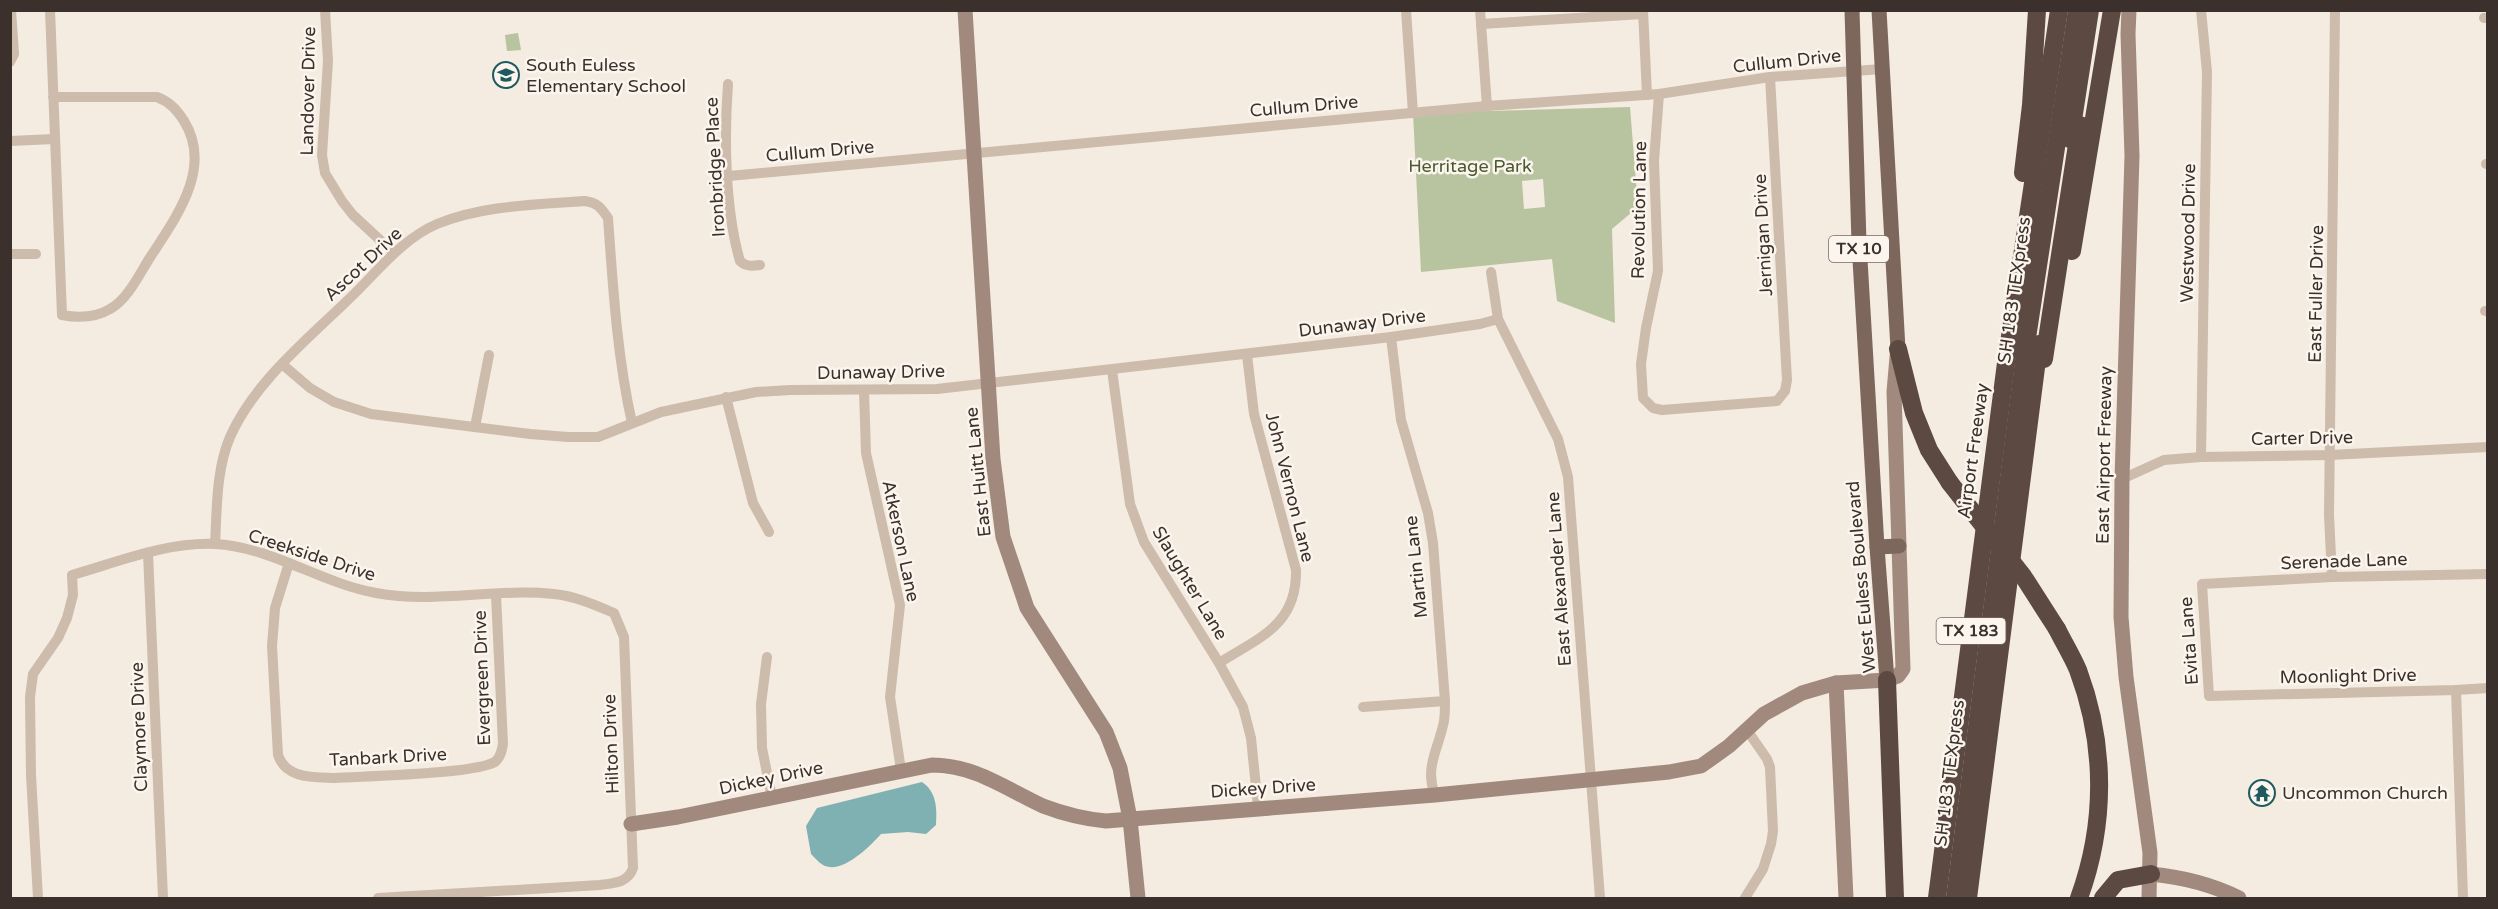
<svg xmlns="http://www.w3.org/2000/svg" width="2498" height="909" viewBox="0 0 2498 909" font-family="'Varela Round',sans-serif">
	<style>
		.green { fill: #b8c4a0; fill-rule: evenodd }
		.water { fill: #7fb0b2 }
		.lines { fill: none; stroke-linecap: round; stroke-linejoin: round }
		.street { stroke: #cdbbac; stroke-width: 10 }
		.secondary { stroke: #a18a7d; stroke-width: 15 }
		.primary { stroke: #7d675c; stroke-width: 15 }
		.highway { stroke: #5c4a42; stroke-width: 18 }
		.highway-bridge { stroke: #5c4a42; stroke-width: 18 }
		.labels { text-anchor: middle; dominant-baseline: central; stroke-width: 5; stroke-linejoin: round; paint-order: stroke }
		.shield { fill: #fbf5ee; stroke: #756b66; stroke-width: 1.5 }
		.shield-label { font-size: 16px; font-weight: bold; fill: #3b302b }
		.street-label { font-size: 18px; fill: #3b302b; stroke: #fbf5ee }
		.poi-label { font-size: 18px; fill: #3b302b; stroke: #fbf5ee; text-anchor: start }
		.park-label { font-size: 18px; fill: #4a5a2e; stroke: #fbf5ee }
	</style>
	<rect width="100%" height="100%" fill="#f4ebe1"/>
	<g class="green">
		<path d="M518 33 521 50 507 51 505 35Z"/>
		<path d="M1630 107 1638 207 1612 229 1615 323 1557 301 1552 259 1421 272 1413 113ZM1543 179 1545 207 1524 209 1522 181Z"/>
	</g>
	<path class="water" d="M922 782C937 792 937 809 936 825L926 834 908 832 881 834C870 846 844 873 825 866 820 864 815 858 811 854L806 826 817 808Z"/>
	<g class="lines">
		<g class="street">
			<path d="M50 10 62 315C78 318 95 318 110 309 127 300 139 275 149 259 174 220 214 169 184 121 177 110 170 102 157 97H53"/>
			<path d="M325 10 328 61 322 155 325 173 342 201 353 215 394 253"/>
			<path d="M1406 10 1413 113"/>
			<path d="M1480 10 1487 106"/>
			<path d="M1643 10 1647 95"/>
			<path d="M2484 18H2488"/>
			<path d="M1481 24 1643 14"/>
			<path d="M10 62 14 54 11 10"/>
			<path d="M728 84C724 138 725 210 740 261 746 267 753 266 760 265"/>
			<path d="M1659 94 1654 161 1658 271 1646 328 1641 364 1643 398 1653 408 1662 410 1777 401 1785 391 1787 380 1770 77"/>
			<path d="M10 141 54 139"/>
			<path d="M2486 164H2488"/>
			<path d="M729 176 1487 106 1659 94 1770 77 1882 69"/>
			<path d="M10 254H36"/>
			<path d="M1491 272 1498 319 1558 439 1568 477 1600 898"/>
			<path d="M2485 311H2488"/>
			<path d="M1391 337 1401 420 1428 513 1433 543 1445 701C1445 708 1445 715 1444 721 1439 748 1424 767 1435 795"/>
			<path d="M282 364 310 388 334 402 371 414 530 434 568 437H598L661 412 756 392 790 390 937 389 1391 337 1480 324 1498 319"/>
			<path d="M1112 370 1130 504 1144 542 1219 663 1243 707 1251 738 1258 807"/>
			<path d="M864 390 866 453 900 605 890 697 901 770"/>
			<path d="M726 397 753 503 769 532"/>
			<path d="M475 427 489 355"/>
			<path d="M2201 457 2207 72 2201 10"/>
			<path d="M2122 479 2164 460 2201 457 2330 455 2488 447"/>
			<path d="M215 544C217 509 216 470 230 437 255 381 308 339 351 297 378 271 402 239 437 224 484 205 535 205 585 201 598 203 601 208 608 218 613 287 617 356 632 423"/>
			<path d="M148 553 163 898"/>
			<path d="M289 563 275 608 272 646 278 755C286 779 313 777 335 778 362 776 480 774 496 761 501 756 502 750 503 744L496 595"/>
			<path d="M2488 574 2332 577 2202 584 2209 696 2456 690 2488 688"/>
			<path d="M2332 577 2329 515 2335 10"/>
			<path d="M767 657 761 704 762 748 772 798"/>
			<path d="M1219 663C1260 637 1297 625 1296 570L1254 414 1247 355"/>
			<path d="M2456 690 2463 898"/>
			<path d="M1363 707 1445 701"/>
			<path d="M38 898 31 775 30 697 33 674 58 638 67 618 73 595 72 575C118 562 166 542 215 544 272 547 320 583 376 593 435 604 494 588 554 594 575 596 595 605 614 613L624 637 633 868C628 883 614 883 600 885L378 898"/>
			<path d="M1745 898 1763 869 1771 844 1773 831 1770 767 1767 759 1747 730"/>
		</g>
		<g class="secondary">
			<path d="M965 10 993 459 1003 537 1027 608 1106 732 1120 768 1130 819 1138 898"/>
			<path d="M2129 10 2128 34 2132 156 2122 479 2121 617 2126 677 2150 853 2149 898"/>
			<path d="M1836 683 1846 898"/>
			<path d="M631 824 678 817 932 765C975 765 1006 789 1043 806 1064 814 1084 819 1106 821L1435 795 1669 772 1701 766 1729 746 1764 714 1802 693 1836 683 1887 680 1898 676 1903 669 1894 392 1897 357"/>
			<path d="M2151 874C2182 877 2211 884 2239 898"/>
		</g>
		<g class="primary">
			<path d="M1852 10 1859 243 1877 547 1887 680"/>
			<path d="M1879 10 1898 349"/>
			<path d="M1877 547 1899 546"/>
		</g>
		<g class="highway">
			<path d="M2070 139 2090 10"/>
			<path d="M2023 173 2031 105 2037 10"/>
			<path d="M2072 251 2112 10"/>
			<path d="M1898 349 1914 413 1929 450 1950 483"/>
			<path d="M2044 359 2080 125"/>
			<path d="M2057 629C2064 643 2072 656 2078 670 2106 745 2106 824 2079 898"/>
			<path d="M1887 680 1895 898"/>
			<path d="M1937 898 2006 363 2059 10"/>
			<path d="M1955 898 2027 338 2077 10"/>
			<path d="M1968 898 2039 344"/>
			<path d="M2103 898 2118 880 2151 874"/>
		</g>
		<path class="highway-bridge" d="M1950 483 2023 576 2057 629"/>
	</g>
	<defs>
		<symbol id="school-ring" viewBox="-11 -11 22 22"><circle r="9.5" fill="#fbf5ee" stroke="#1f5a5e" stroke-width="1.5"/><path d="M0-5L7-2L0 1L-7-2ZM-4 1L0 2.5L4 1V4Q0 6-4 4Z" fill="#1f5a5e"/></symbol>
		<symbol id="temple-ring" viewBox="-11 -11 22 22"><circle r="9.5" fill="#fbf5ee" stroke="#1f5a5e" stroke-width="1.5"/><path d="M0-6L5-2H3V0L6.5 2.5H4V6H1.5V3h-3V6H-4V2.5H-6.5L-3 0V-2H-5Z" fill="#1f5a5e"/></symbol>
	</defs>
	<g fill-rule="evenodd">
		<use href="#school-ring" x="491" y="60" width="30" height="30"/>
		<use href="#temple-ring" x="2247" y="778" width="30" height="30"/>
	</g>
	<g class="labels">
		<g class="shield">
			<rect x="1829" y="236" width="60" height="26" rx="4.5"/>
			<rect x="1936.5" y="618" width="69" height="26" rx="4.5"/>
		</g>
		<g class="shield-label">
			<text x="1859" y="249">TX 10</text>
			<text x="1971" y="631">TX 183</text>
		</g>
		<g class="street-label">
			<text transform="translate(1787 61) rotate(-6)">Cullum Drive</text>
			<text transform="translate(308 91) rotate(-89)">Landover Drive</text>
			<text transform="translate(1304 106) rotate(-5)">Cullum Drive</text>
			<text transform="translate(820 151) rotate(-5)">Cullum Drive</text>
			<text transform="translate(715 167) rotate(-93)">Ironbridge Place</text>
			<text transform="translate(1639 210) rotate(-89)">Revolution Lane</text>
			<text transform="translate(2188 233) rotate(-89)">Westwood Drive</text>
			<text transform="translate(1763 235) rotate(-93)">Jernigan Drive</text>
			<text transform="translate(363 264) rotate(-43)">Ascot Drive</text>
			<text transform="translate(2014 290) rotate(-82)">SH 183 TEXpress</text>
			<text transform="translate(2316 294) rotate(-89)">East Fuller Drive</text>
			<text transform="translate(1362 323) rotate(-7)">Dunaway Drive</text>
			<text transform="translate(881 372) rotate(-1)">Dunaway Drive</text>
			<text transform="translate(2302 438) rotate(-1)">Carter Drive</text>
			<text transform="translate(1973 451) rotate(-82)">Airport Freeway</text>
			<text transform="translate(2104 455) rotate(-89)">East Airport Freeway</text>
			<text transform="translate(978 472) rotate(-96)">East Huitt Lane</text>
			<text transform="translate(1290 487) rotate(76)">John Vernon Lane</text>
			<text transform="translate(901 541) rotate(78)">Atkerson Lane</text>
			<text transform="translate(312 555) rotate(18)">Creekside Drive</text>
			<text transform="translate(2344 561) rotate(-2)">Serenade Lane</text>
			<text transform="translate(1416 567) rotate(-96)">Martin Lane</text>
			<text transform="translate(1861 577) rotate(-95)">West Euless Boulevard</text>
			<text transform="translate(1559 579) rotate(-94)">East Alexander Lane</text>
			<text transform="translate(1190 583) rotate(59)">Slaughter Lane</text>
			<text transform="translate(2189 641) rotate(-94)">Evita Lane</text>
			<text transform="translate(2348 676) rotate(-1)">Moonlight Drive</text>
			<text transform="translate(482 678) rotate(-92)">Evergreen Drive</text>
			<text transform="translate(139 727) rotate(-92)">Claymore Drive</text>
			<text transform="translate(611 744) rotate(-92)">Hilton Drive</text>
			<text transform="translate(388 757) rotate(-3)">Tanbark Drive</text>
			<text transform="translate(1949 773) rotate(-83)">SH 183 TEXpress</text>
			<text transform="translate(771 778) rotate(-12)">Dickey Drive</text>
			<text transform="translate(1263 788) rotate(-4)">Dickey Drive</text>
		</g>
		<g class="poi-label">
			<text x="526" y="65">South Euless<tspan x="526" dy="21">Elementary School</tspan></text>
			<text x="2282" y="793">Uncommon Church</text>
		</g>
		<g class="park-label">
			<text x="1470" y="166">Herritage Park</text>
		</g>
	</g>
	<rect width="2498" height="909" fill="none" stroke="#3b302b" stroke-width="24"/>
</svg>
